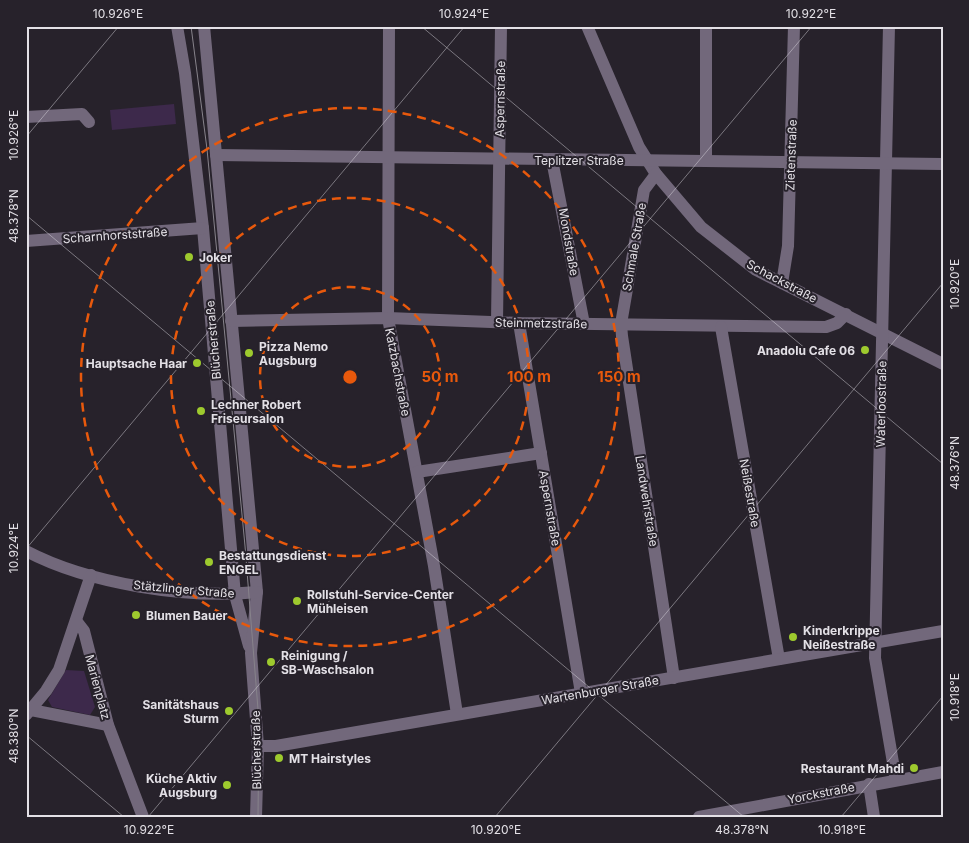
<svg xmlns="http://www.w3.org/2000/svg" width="969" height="843" viewBox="0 0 969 843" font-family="Inter,sans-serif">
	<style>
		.green { fill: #3d294b }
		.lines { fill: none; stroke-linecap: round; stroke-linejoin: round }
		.minor { stroke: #72687b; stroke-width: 12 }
		.tram { stroke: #87838b; stroke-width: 1 }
		.ticks { fill: none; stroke: #e3e0e6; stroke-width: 1; stroke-opacity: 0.45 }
		.ring { fill: none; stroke: #e8590c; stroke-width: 2.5; stroke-dasharray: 9 6 }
		.poi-dot { fill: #9eca2e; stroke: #27222b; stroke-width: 2 }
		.labels { text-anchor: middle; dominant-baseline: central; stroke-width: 4; stroke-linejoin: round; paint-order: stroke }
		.street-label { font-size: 12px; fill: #e3e0e6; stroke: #27222b }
		.poi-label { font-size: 12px; font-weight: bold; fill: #e3e0e6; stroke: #27222b; text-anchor: start }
		.centre { fill: #e8590c; stroke: #27222b; stroke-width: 2.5 }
		.ring-label { font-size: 15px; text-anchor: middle; font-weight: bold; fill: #e8590c; stroke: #27222b; stroke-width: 4; stroke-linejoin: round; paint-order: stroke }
		.neatline { fill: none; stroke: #e3e0e6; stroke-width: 2 }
		.ticks-label { font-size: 12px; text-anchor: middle; fill: #e3e0e6 }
	</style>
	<rect width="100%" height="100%" fill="#27222b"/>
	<g class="green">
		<path d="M174 104 176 124 112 130 110 110Z"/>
		<path d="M66 670 84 671 95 707 90 715 52 707 48 700Z"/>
	</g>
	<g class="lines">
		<g class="minor">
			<path d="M177 26 185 73 203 228 235 595 249 646"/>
			<path d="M204 26 257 592 251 653 258 746 256 817"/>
			<path d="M389 26 388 318 434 566 457 714"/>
			<path d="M587 26 639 147 656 174 701 227 756 270 943 364"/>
			<path d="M706 26V161"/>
			<path d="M889 26 875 658 896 780"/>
			<path d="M26 117 82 114 89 122"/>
			<path d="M216 155 943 164"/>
			<path d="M552 160 584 324"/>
			<path d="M656 174 644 190 621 324 622 336 674 678"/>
			<path d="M26 241 203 228"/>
			<path d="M782 283 788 246 794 26"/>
			<path d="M231 321 388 318 519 323 826 327 837 323 846 314"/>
			<path d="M497 322 501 26"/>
			<path d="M519 323 581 693"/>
			<path d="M721 327 779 659"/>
			<path d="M417 472 541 453"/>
			<path d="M26 551C89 584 187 599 257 592"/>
			<path d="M77 622 84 631 108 725 143 817"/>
			<path d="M31 710 108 725"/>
			<path d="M26 715 46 691 59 670 91 575"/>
			<path d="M258 746H276L943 631"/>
			<path d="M869 784 874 817"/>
			<path d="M699 817 943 772"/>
		</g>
		<path class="tram" d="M191 26 207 149 245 546 259 722 258 817"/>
	</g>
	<path class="ticks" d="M421 26 943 464M26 137 119 26M26 215 744 817M26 549 465 26M26 735 124 817M148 817 812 26M495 817 943 283M841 817 943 696"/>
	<g class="ring">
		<circle cx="350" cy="377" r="90"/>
		<circle cx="350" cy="377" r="179"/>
		<circle cx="350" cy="377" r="269"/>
	</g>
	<g class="poi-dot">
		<circle cx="189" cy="257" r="5"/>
		<circle cx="865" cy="350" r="5"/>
		<circle cx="249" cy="353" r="5"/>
		<circle cx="197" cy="363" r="5"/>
		<circle cx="201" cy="411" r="5"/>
		<circle cx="209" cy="562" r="5"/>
		<circle cx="297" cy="601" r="5"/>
		<circle cx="136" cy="615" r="5"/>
		<circle cx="793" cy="637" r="5"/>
		<circle cx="271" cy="662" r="5"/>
		<circle cx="229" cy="711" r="5"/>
		<circle cx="279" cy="758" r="5"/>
		<circle cx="914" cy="768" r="5"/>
		<circle cx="227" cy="785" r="5"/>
	</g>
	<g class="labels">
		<g class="street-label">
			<text transform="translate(500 99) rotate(-89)">Aspernstraße</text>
			<text transform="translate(791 155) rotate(-88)">Zietenstraße</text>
			<text x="579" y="160">Teplitzer Straße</text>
			<text transform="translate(115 235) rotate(-4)">Scharnhorststraße</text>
			<text transform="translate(569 242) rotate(80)">Mondstraße</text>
			<text transform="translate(634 247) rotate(-80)">Schmale Straße</text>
			<text transform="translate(782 281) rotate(28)">Schackstraße</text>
			<text transform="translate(541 323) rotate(1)">Steinmetzstraße</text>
			<text transform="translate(213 340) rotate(-95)">Blücherstraße</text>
			<text transform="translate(398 372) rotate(79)">Katzbachstraße</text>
			<text transform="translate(881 404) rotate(-89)">Waterloostraße</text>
			<text transform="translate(750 493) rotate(80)">Neißestraße</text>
			<text transform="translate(647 501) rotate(81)">Landwehrstraße</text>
			<text transform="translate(550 508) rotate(80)">Aspernstraße</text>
			<text transform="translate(184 589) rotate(5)">Stätzlinger Straße</text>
			<text transform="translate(98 687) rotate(75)">Marienplatz</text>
			<text transform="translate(600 690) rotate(-10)">Wartenburger Straße</text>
			<text transform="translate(256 750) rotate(-91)">Blücherstraße</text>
			<text transform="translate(821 793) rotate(-11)">Yorckstraße</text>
		</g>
		<g class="poi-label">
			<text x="199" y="257">Joker</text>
			<text x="259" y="346">Pizza Nemo<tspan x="259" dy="14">Augsburg</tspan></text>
			<text x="855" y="350" text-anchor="end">Anadolu Cafe 06</text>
			<text x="187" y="363" text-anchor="end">Hauptsache Haar</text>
			<text x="211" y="404">Lechner Robert<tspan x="211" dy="14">Friseursalon</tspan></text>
			<text x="219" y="555">Bestattungsdienst<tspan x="219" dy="14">ENGEL</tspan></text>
			<text x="307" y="594">Rollstuhl-Service-Center<tspan x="307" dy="14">Mühleisen</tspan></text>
			<text x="146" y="615">Blumen Bauer</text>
			<text x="803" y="630">Kinderkrippe<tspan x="803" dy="14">Neißestraße</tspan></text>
			<text x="281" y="655">Reinigung /<tspan x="281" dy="14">SB-Waschsalon</tspan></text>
			<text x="219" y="704" text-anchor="end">Sanitätshaus<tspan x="219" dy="14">Sturm</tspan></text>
			<text x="289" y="758">MT Hairstyles</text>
			<text x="904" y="768" text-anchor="end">Restaurant Mahdi</text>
			<text x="217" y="778" text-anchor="end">Küche Aktiv<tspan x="217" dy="14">Augsburg</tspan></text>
		</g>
	</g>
	<circle cx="350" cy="377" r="8" class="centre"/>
	<g class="ring-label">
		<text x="440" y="382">50 m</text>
		<text x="529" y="382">100 m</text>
		<text x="619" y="382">150 m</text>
	</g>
	<rect width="969" height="843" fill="none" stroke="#27222b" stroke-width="55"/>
	<rect x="28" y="28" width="914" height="788" class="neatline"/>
	<g class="ticks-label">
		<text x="118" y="18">10.926°E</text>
		<text x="464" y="18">10.924°E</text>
		<text x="811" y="18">10.922°E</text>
		<text transform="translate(14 135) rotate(-90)" y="4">10.926°E</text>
		<text transform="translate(14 216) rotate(-90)" y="4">48.378°N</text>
		<text transform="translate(955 284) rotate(-90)" y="4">10.920°E</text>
		<text transform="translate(955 463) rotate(-90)" y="4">48.376°N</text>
		<text transform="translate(14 548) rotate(-90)" y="4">10.924°E</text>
		<text transform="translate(955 697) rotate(-90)" y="4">10.918°E</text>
		<text transform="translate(14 736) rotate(-90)" y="4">48.380°N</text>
		<text x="149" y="834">10.922°E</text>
		<text x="496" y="834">10.920°E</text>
		<text x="742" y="834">48.378°N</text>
		<text x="842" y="834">10.918°E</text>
	</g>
</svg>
